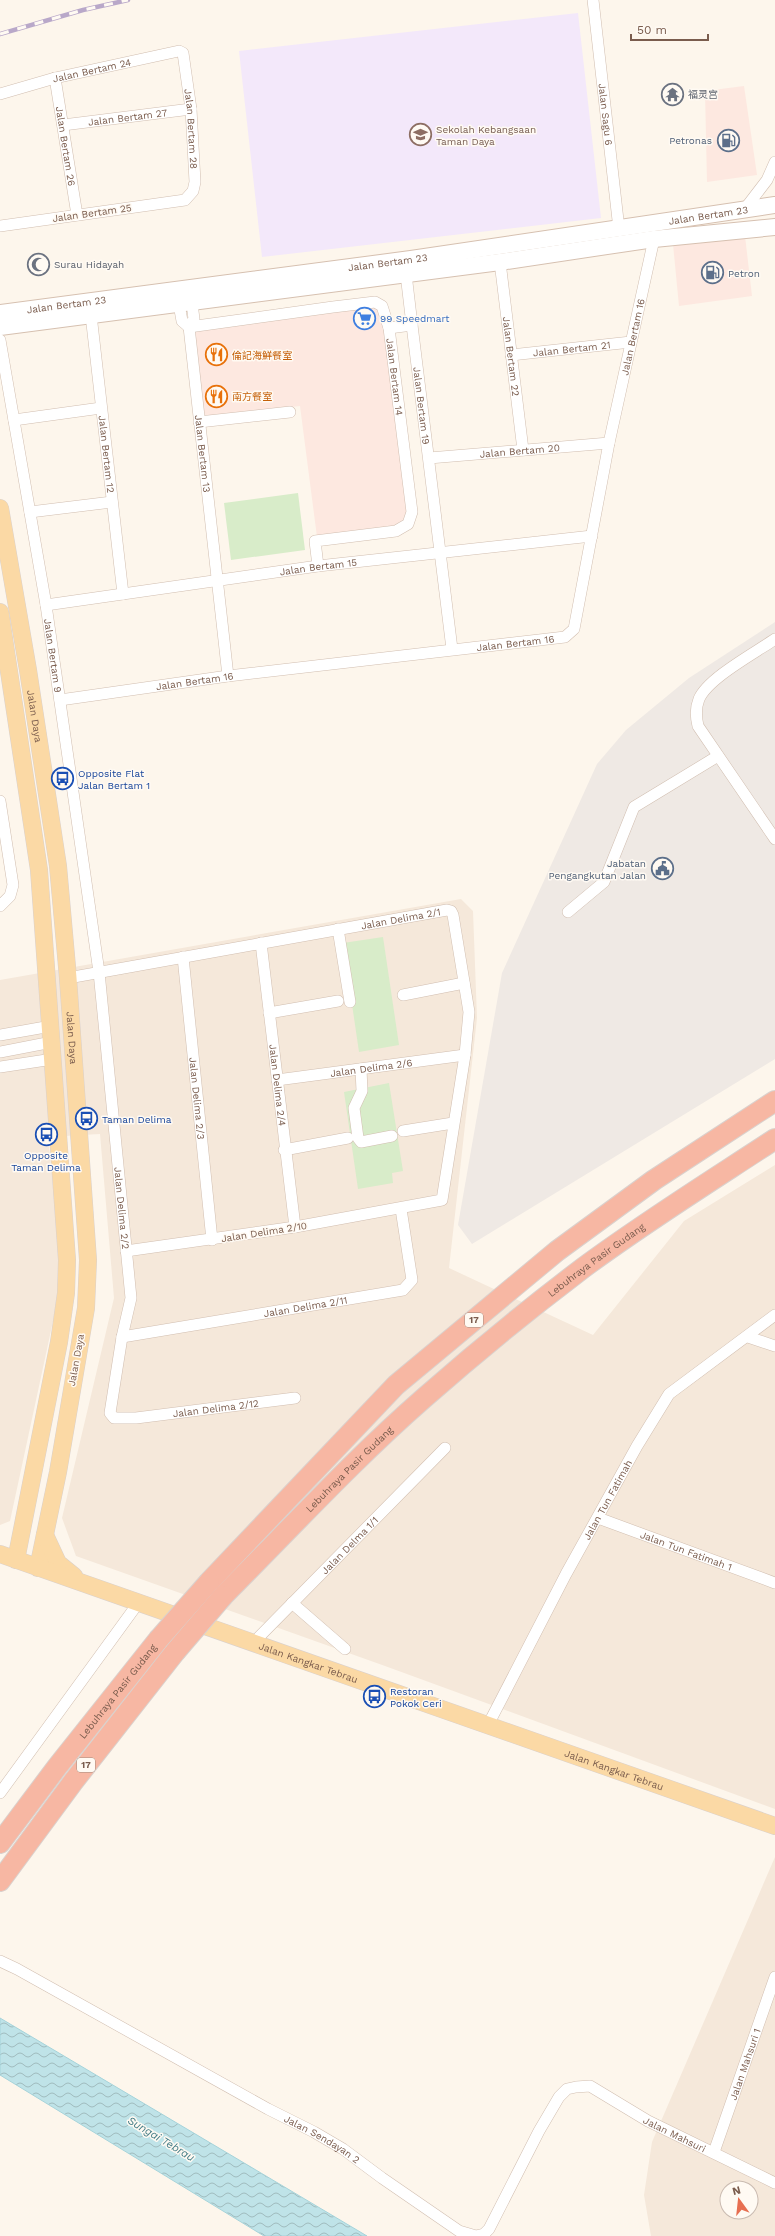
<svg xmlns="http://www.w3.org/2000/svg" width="775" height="2236" viewBox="0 0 775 2236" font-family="'Work Sans','Noto Sans SC',sans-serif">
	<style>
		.residential { fill: #f5e8da; fill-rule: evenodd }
		.commercial { fill: #fde8e0 }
		.industrial { fill: #efe9e4 }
		.education { fill: #f3e8fa }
		.garden { fill: #d8ecc9 }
		.water { fill: url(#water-waves); stroke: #a5d3da }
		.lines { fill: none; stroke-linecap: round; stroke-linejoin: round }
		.street-casing { stroke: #d1beb0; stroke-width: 12 }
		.secondary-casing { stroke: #d6c0b0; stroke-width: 18 }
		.primary-casing { stroke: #dad1cd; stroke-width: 18 }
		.highway-casing { stroke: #dad1cd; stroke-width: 22 }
		.street { stroke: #fff; stroke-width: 11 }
		.secondary { stroke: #fff; stroke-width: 16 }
		.primary { stroke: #fbd9a5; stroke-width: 17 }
		.highway { stroke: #f7b7a3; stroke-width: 20 }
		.rail-casing { stroke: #b9a8c9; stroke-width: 4.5 }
		.rail { stroke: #fffaf3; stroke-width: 3; stroke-dasharray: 9; stroke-linecap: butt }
		.highway-bridge-casing { stroke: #dad1cd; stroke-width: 22; stroke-linecap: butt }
		.highway-bridge { stroke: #f7b7a3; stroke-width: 20 }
		.labels { text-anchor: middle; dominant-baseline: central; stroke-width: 3; stroke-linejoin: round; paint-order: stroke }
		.shield { fill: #fffaf3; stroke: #a28b7f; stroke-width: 1 }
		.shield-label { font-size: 9px; font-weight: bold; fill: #7a5c4d }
		.street-label { font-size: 10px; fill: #7a5c4d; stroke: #fffaf3 }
		.worship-label { font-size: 10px; fill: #5b616d; stroke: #fffaf3; text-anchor: start }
		.education-label { font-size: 10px; fill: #785e54; stroke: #fffaf3; text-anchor: start }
		.service-label { font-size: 10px; fill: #4e5e75; stroke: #fffaf3; text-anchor: end }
		.shop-label { font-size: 10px; fill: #366cbe; stroke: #fffaf3; text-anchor: start }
		.food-label { font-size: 10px; fill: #c56008; stroke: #fffaf3; text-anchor: start }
		.transit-label { font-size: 10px; fill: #164399; stroke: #fffaf3; text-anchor: start }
		.water-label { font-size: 11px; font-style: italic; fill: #437c86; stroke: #fffaf3 }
	</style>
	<defs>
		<pattern id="water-waves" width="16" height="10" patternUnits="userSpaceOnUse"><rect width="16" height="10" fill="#bfe3e8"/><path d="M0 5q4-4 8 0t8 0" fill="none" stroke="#a0bbbe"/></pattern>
	</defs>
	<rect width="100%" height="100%" fill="#fdf6ec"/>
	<g class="residential">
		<path d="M461 899 473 911 477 1018 449 1268 593 1335 684 1221 775 1165V1809L385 1666 76 1556 62 1518 114 1298 100 1134 46 1137H48L61 1258V1284L10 1521 0 1525V980Z"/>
		<path d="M775 1857V2236H651L644 2195 652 2142ZM727 2188H751V2212H727Z"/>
	</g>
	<g class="commercial">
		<path d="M744 86 757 175 707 182 705 91Z"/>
		<path d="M745 236 752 296 679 306 673 244Z"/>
		<path d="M375 306 380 309 385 334 408 511 405 521 394 528 317 537 300 406 202 417 193 330Z"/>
	</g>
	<path class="industrial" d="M775 622V1059L472 1244 458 1225 502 973 597 764 626 730 689 678Z"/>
	<path class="education" d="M578 13 601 218 262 257 239 51Z"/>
	<g class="garden">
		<path d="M298 493 305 550 231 560 224 503Z"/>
		<path d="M383 937 399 1045 359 1052 343 943Z"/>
		<path d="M389 1083 403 1171 392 1173 393 1183 358 1189 344 1092Z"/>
	</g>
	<path class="water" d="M0 2018 367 2236H264L0 2075Z"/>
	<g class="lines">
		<defs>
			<g id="street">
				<path id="s1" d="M593 0 619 229"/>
				<path id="s2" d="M55 78 77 215"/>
				<path id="s3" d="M0 94 55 78 179 51 183 53 191 109 195 182 193 191 185 200 0 226"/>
				<path id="s4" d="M63 125 191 109"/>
				<path d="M744 210 767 180 775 162"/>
				<path id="s5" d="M500 262 523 450"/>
				<path id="s6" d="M408 269 406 274 412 325 452 649"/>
				<path id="s7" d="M191 296 194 319 189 327 228 676"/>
				<path d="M179 304 182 321 189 327"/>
				<path id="s8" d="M91 315 123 594"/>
				<path id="s9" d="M189 327 333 307 375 302 382 306 389 328 412 512 408 524 396 531 315 541 318 566"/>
				<path d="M389 328 412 325"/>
				<path id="s10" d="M0 340 46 605 99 972 131 1298 122 1337 110 1413 114 1418H136L295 1398"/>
				<path id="s11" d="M511 355 631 342"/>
				<path d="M14 420 101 408"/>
				<path d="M199 422 290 412"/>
				<path id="s12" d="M429 458 609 443"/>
				<path d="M30 512 112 502"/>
				<path id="s13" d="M46 605 318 566 592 536"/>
				<path d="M775 639C755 653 708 678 699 699 695 709 696 717 698 726L775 839"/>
				<path id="s14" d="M60 700 228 676 565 637 574 629 609 443 654 239"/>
				<path d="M0 801 13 885 10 896 0 906"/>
				<path d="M568 912 604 882 634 807 718 756"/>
				<path d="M338 929 350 1002"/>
				<path id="s15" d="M261 943 295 1227"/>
				<path id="s16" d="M183 957 212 1240"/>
				<path id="s17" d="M68 978 447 910 451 911 453 915 469 1012 465 1055 442 1200 295 1227 126 1251"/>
				<path d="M403 995 464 983"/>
				<path d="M269 1013 338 1001"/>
				<path d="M0 1035 51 1026"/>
				<path d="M0 1052 52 1042"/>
				<path d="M0 1067 53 1059"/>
				<path d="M361 1069 362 1091 354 1108 358 1138 361 1142 392 1136"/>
				<path id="s18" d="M277 1080 465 1055"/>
				<path d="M403 1131 453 1123"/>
				<path d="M284 1150 348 1138"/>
				<path id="s19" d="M122 1337 403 1290 412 1280 401 1209"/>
				<path d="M748 1337 775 1346"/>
				<path id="s20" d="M598 1518 775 1583"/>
				<path d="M292 1603 345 1649"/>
				<path id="s21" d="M254 1642 445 1448"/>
				<path id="s22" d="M488 1725 566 1574 637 1446 669 1394 775 1315"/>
				<path d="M0 1793 139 1602"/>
				<path id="s23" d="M0 1961 17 1969 268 2109 314 2132 343 2149 382 2178 459 2231 476 2236 484 2234 489 2229 539 2131 559 2097 567 2089 576 2087 590 2086 648 2121 775 2183"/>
				<path id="s24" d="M714 2152 775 1977"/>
			</g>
			<g id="secondary">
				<path id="s25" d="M0 313 411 259 775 205"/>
				<path d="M0 327 500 262 654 239 775 227"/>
			</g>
			<g id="primary">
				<path id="s26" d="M0 508 28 670 58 866 68 978 88 1260 86 1308 58 1472 38 1568"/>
				<path d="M0 612 39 870 67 1260 66 1293 59 1342 16 1560"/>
				<path d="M45 1535 58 1563 74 1576"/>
				<path id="s27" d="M0 1554 775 1826"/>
			</g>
			<g id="highway">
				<path d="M209 1582 396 1385 557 1251 654 1180 775 1101"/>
				<path id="s28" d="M223 1596C289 1530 353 1460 424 1398 475 1353 529 1309 583 1268 645 1222 711 1181 775 1139"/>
				<path id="s29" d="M0 1843 57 1767 158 1640"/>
				<path d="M0 1881 73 1782 175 1652"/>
			</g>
		</defs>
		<use href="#street" class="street-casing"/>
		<use href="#secondary" class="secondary-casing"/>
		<use href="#primary" class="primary-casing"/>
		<use href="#highway" class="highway-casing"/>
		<use href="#street" class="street"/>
		<use href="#secondary" class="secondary"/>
		<use href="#primary" class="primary"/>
		<use href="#highway" class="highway"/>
		<defs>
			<path id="rail" d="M0 34 83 10 128 0"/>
		</defs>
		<use href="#rail" class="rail-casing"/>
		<use href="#rail" class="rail"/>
		<defs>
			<g id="highway-bridge">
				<path d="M158 1640 209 1582"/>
				<path d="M175 1652 223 1596"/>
			</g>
		</defs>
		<use href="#highway-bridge" class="highway-bridge-casing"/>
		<use href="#highway-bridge" class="highway-bridge"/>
	</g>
	<defs>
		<symbol id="temple-ring" viewBox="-11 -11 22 22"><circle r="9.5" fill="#fffaf3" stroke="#6b7280" stroke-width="1.5"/><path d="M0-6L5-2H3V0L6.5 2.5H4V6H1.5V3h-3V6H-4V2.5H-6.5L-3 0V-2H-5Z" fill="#6b7280"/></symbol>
		<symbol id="school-ring" viewBox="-11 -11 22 22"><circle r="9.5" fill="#fffaf3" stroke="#8d6e63" stroke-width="1.5"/><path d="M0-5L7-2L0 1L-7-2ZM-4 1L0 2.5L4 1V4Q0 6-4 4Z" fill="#8d6e63"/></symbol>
		<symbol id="fuel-ring" viewBox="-11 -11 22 22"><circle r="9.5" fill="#fffaf3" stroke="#5c6f8a" stroke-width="1.5"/><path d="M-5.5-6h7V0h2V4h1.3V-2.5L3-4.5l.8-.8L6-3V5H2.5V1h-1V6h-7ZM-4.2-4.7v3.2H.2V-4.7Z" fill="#5c6f8a"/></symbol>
		<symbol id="mosque-ring" viewBox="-11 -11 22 22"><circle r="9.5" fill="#fffaf3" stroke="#6b7280" stroke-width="1.5"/><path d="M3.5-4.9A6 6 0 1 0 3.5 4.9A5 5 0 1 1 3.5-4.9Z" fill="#6b7280"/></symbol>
		<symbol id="supermarket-ring" viewBox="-11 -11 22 22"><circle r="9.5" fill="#fffaf3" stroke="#3f7fe0" stroke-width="1.5"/><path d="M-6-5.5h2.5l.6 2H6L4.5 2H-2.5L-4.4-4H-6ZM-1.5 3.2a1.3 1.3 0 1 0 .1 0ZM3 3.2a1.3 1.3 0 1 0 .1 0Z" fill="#3f7fe0"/></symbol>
		<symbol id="restaurant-ring" viewBox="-11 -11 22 22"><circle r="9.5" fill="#fffaf3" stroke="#e8710a" stroke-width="1.5"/><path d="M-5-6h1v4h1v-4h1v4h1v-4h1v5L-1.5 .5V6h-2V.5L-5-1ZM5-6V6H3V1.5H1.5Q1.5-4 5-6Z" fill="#e8710a"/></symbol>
		<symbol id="bus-ring" viewBox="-11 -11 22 22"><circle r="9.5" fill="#fffaf3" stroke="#1a4fb4" stroke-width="1.5"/><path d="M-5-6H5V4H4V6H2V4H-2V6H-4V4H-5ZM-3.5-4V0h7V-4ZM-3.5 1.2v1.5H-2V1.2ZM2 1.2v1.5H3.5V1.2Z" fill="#1a4fb4"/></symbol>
		<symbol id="civic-ring" viewBox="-11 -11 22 22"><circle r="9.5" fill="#fffaf3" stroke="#5c6f8a" stroke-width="1.5"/><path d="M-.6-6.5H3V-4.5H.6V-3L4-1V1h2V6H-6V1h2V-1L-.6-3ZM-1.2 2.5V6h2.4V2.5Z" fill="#5c6f8a"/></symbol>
	</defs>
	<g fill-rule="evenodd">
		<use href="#temple-ring" x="660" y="82" width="25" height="25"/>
		<use href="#school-ring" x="408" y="122" width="25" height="25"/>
		<use href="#fuel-ring" x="716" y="128" width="25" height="25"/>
		<use href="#mosque-ring" x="26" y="252" width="25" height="25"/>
		<use href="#fuel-ring" x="700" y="260" width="25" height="25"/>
		<use href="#supermarket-ring" x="352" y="306" width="25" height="25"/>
		<use href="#restaurant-ring" x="204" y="342" width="25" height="25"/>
		<use href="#restaurant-ring" x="204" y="384" width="25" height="25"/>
		<use href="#bus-ring" x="50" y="766" width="25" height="25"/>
		<use href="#civic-ring" x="650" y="856" width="25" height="25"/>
		<use href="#bus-ring" x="74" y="1106" width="25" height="25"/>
		<use href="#bus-ring" x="34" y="1122" width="25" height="25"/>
		<use href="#bus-ring" x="362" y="1684" width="25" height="25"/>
	</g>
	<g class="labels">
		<g class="shield">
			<rect x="465" y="1313" width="18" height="14" rx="3"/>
			<rect x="77" y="1758" width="18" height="14" rx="3"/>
		</g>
		<g class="shield-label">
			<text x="474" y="1320">17</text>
			<text x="86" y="1765">17</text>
		</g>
		<g class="street-label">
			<text stroke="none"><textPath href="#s3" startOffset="95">Jalan Bertam 24</textPath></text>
			<text stroke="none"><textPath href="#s1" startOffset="115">Jalan Sagu 6</textPath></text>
			<text stroke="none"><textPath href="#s4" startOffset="65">Jalan Bertam 27</textPath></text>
			<text stroke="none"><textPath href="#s3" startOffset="265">Jalan Bertam 28</textPath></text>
			<text stroke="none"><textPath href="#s2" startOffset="69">Jalan Bertam 26</textPath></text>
			<text transform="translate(92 213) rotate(-8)">Jalan Bertam 25</text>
			<text stroke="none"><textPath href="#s25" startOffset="715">Jalan Bertam 23</textPath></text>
			<text stroke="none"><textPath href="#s25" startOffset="391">Jalan Bertam 23</textPath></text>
			<text stroke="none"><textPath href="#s25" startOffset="67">Jalan Bertam 23</textPath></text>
			<text stroke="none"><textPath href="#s14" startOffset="819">Jalan Bertam 16</textPath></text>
			<text stroke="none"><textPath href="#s11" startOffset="61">Jalan Bertam 21</textPath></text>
			<text stroke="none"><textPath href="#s5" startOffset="95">Jalan Bertam 22</textPath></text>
			<text stroke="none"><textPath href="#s9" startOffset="268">Jalan Bertam 14</textPath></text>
			<text stroke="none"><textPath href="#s6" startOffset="138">Jalan Bertam 19</textPath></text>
			<text stroke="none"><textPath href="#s12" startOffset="91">Jalan Bertam 20</textPath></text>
			<text stroke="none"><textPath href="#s7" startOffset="160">Jalan Bertam 13</textPath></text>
			<text stroke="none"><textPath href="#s8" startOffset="140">Jalan Bertam 12</textPath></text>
			<text stroke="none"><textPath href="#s13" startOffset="275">Jalan Bertam 15</textPath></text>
			<text stroke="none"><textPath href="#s14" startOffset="459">Jalan Bertam 16</textPath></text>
			<text stroke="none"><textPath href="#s10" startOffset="320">Jalan Bertam 9</textPath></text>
			<text stroke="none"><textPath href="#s14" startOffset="136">Jalan Bertam 16</textPath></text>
			<text stroke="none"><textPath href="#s26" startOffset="211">Jalan Daya</textPath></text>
			<text stroke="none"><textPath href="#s17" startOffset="338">Jalan Delima 2/1</textPath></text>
			<text stroke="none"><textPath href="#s26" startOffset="535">Jalan Daya</textPath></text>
			<text stroke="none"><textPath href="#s18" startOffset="95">Jalan Delima 2/6</textPath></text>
			<text stroke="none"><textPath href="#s15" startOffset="143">Jalan Delima 2/4</textPath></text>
			<text stroke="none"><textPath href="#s16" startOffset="142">Jalan Delima 2/3</textPath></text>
			<text stroke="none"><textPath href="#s10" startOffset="877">Jalan Delima 2/2</textPath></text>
			<text transform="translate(264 1232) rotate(-9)">Jalan Delima 2/10</text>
			<text stroke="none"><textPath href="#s28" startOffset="503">Lebuhraya Pasir Gudang</textPath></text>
			<text stroke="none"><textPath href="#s19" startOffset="186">Jalan Delima 2/11</textPath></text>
			<text transform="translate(76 1360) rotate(-80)">Jalan Daya</text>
			<text stroke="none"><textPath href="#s10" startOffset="1193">Jalan Delima 2/12</textPath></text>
			<text stroke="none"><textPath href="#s28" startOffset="179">Lebuhraya Pasir Gudang</textPath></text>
			<text stroke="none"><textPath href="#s22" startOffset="255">Jalan Tun Fatimah</textPath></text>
			<text stroke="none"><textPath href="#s21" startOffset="136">Jalan Delma 1/1</textPath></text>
			<text stroke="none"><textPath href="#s20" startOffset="94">Jalan Tun Fatimah 1</textPath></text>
			<text stroke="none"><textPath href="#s27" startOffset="327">Jalan Kangkar Tebrau</textPath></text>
			<text stroke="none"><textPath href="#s29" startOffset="192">Lebuhraya Pasir Gudang</textPath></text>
			<text stroke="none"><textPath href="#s27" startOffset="651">Jalan Kangkar Tebrau</textPath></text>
			<text stroke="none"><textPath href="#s24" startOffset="93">Jalan Mahsuri 1</textPath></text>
			<text stroke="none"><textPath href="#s23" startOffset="848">Jalan Mahsuri</textPath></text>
			<text stroke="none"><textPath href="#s23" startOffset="368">Jalan Sendayan 2</textPath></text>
		</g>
		<g class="worship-label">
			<text x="688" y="94">福灵宫</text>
			<text x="54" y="264">Surau Hidayah</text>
		</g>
		<g class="education-label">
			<text x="436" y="129">Sekolah Kebangsaan<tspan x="436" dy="12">Taman Daya</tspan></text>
		</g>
		<g class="service-label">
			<text x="712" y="140">Petronas</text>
			<text x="728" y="273" text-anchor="start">Petron</text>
			<text x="646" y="863">Jabatan<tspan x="646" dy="12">Pengangkutan Jalan</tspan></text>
		</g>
		<g class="shop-label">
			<text x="380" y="318">99 Speedmart</text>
		</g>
		<g class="food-label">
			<text x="232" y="355">倫記海鮮餐室</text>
			<text x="232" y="396">南方餐室</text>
		</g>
		<g class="transit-label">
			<text x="78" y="773">Opposite Flat<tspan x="78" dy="12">Jalan Bertam 1</tspan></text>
			<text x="102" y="1119">Taman Delima</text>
			<text x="46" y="1155" text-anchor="middle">Opposite<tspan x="46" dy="12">Taman Delima</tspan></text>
			<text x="390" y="1691">Restoran<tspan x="390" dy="12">Pokok Ceri</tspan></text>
		</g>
		<g class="water-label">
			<text transform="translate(161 2139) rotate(31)">Sungai Tebrau</text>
		</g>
	</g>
	<g transform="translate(739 2200) rotate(345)"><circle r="19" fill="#fffaf3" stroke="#cabbb1"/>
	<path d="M0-3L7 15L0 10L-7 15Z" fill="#e76f51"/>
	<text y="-6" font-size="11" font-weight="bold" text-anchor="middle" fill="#7a5c4d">N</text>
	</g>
	<path d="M631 34v6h77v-6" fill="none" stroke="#7a5c4d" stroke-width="2"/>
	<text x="637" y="34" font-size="12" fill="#7a5c4d" stroke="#fffaf3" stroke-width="3" paint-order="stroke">50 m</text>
</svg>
